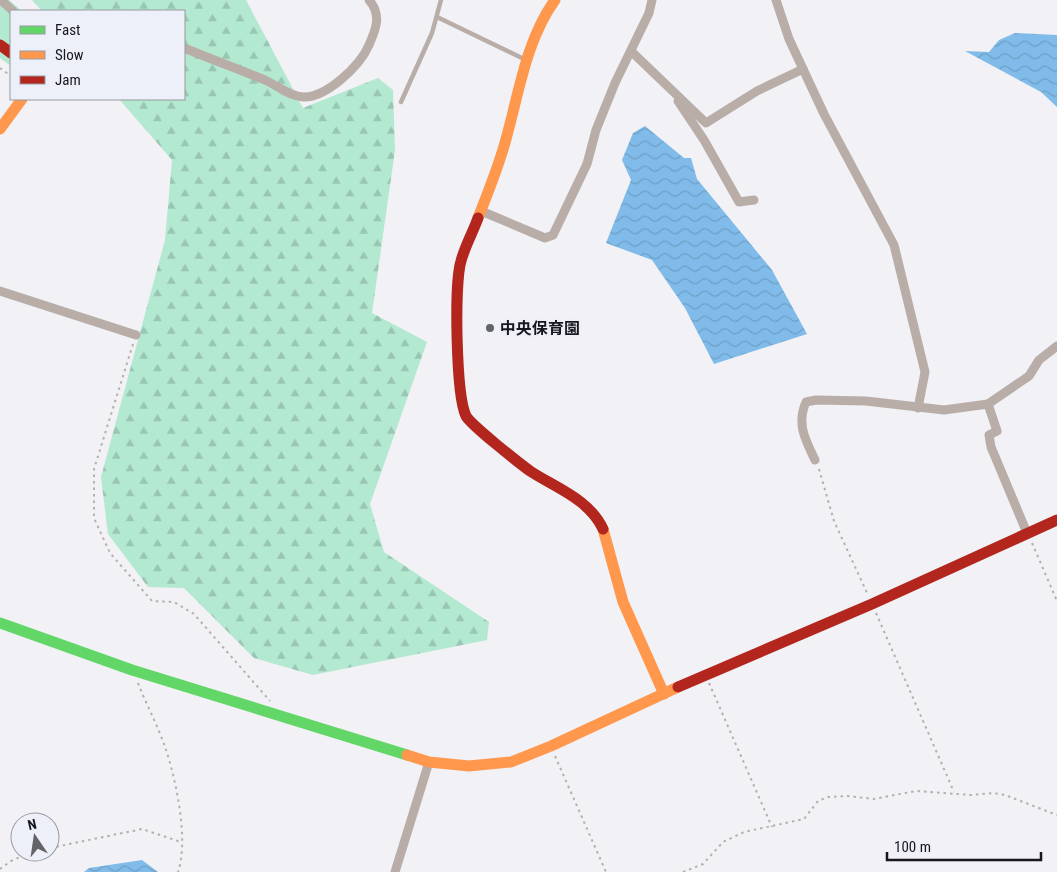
<svg xmlns="http://www.w3.org/2000/svg" width="1057" height="872" viewBox="0 0 1057 872" font-family="'Roboto Condensed','Noto Sans JP',sans-serif">
	<style>
		.forest { fill: url(#forest-firs) }
		.park { fill: #b3e8d1 }
		.water { fill: url(#water-waves) }
		.lines { fill: none; stroke-linecap: round; stroke-linejoin: round }
		.path { stroke: #b6afac; stroke-width: 2; stroke-dasharray: 2.5 4; stroke-linecap: butt }
		.lane { stroke: #b9ada8; stroke-width: 4.5 }
		.street { stroke: #b9ada8; stroke-width: 9 }
		.fast { stroke: #63d668; stroke-width: 11 }
		.slow { stroke: #ff974d; stroke-width: 11 }
		.jam { stroke: #b3261e; stroke-width: 11 }
		.poi-dot { fill: #636468; stroke: #eef0f9; stroke-width: 2 }
		.labels { text-anchor: middle; dominant-baseline: central; stroke-width: 4.5; stroke-linejoin: round; paint-order: stroke }
		.poi-label { font-size: 16px; font-weight: bold; fill: #17181b; stroke: #eef0f9; text-anchor: start }
	</style>
	<defs>
		<pattern id="forest-firs" width="22" height="20" patternUnits="userSpaceOnUse" patternTransform="scale(1.25)"><rect width="22" height="20" fill="#b3e8d1"/><path d="M5 1l3.5 6h-7zM16 11l3.5 6h-7z" fill="#99c6b3"/></pattern>
		<pattern id="water-waves" width="16" height="10" patternUnits="userSpaceOnUse" patternTransform="scale(1.25)"><rect width="16" height="10" fill="#80bbe9"/><path d="M0 5q4-4 8 0t8 0" fill="none" stroke="#6ea0c7"/></pattern>
	</defs>
	<rect width="100%" height="100%" fill="#f1f1f6"/>
	<path class="forest" d="M32 0H246L303 108 378 78 393 90 395 150 372 313 427 342 370 504 384 552 489 622 487 640 313 675 254 658 184 588 148 587 108 534 101 477 165 240 172 160 119 99H184V11H42Z"/>
	<path class="park" d="M0 0H9L22 11H11V66L0 58Z"/>
	<g class="water">
		<path d="M1015 33 1057 35V107L1041 92 965 51 989 52 999 40Z"/>
		<path d="M645 126 684 158H691L697 179 772 270 807 334 714 364 685 308 652 260 606 243 631 180 622 160 633 133Z"/>
		<path d="M142 860 158 872H84L89 868Z"/>
	</g>
	<g class="lines">
		<g class="path">
			<path d="M0 68 11 76"/>
			<path d="M133 344 94 469V518L110 553 152 601 174 602 194 614 270 701"/>
			<path d="M819 469 834 521 868 595"/>
			<path d="M1032 543 1057 601"/>
			<path d="M876 613 954 792"/>
			<path d="M138 683C146 704 158 726 165 747 176 779 189 840 178 872"/>
			<path d="M709 683 772 827"/>
			<path d="M555 756 606 872"/>
			<path d="M50 848 142 829 181 842"/>
			<path d="M0 869 11 861 32 852"/>
			<path d="M683 872 703 864 723 842 744 832 804 819 818 801 828 797 848 796 874 799 916 791 971 795 993 793 1005 795 1057 815"/>
		</g>
		<g class="lane">
			<path d="M437 17 526 60"/>
			<path d="M401 102 432 33 441 0"/>
		</g>
		<g class="street">
			<path d="M1 0 13 11"/>
			<path d="M776 0 789 39 824 114 894 245 925 372 918 408"/>
			<path d="M184 48C211 59 238 69 265 80 278 86 289 96 303 97 326 98 360 66 369 45 376 29 382 15 369 0"/>
			<path d="M632 52 706 123 757 91 803 69"/>
			<path d="M678 101 704 140 739 202 754 200"/>
			<path d="M481 211 545 238 553 235 587 164 596 130 615 83 649 13 652 0"/>
			<path d="M0 291 136 335"/>
			<path d="M988 404 997 431 989 435 991 447 1027 533"/>
			<path d="M815 460C806 441 796 424 806 402L816 400 866 401 944 410 988 404 1029 376 1039 360 1057 346"/>
			<path d="M395 872 429 762"/>
		</g>
		<path class="fast" d="M0 623 132 670 407 755"/>
		<g class="slow">
			<path d="M0 129 22 99"/>
			<path d="M478 218C488 192 499 166 506 139 519 93 526 40 555 0"/>
			<path d="M603 529 623 602 664 694"/>
			<path d="M407 755 429 762 469 766 511 762 551 746 678 687"/>
		</g>
		<g class="jam">
			<path d="M0 45 11 53"/>
			<path d="M478 218C473 232 465 246 461 261 454 284 456 395 466 416 471 425 519 463 530 471 556 488 589 499 603 529"/>
			<path d="M678 687 872 604 1057 520"/>
		</g>
	</g>
	<circle class="poi-dot" cx="490" cy="328" r="5"/>
	<g class="labels">
		<g class="poi-label">
			<text x="500" y="328">中央保育園</text>
		</g>
	</g>
	<rect x="10" y="10" width="175" height="90" fill="#eef0f9" stroke="#989aa0"/>
	<rect x="20" y="26" width="25" height="8" fill="#63d668" stroke="#989aa0"/>
	<text x="55" y="35" font-size="15" fill="#17181b">Fast</text>
	<rect x="20" y="51" width="25" height="8" fill="#ff974d" stroke="#989aa0"/>
	<text x="55" y="60" font-size="15" fill="#17181b">Slow</text>
	<rect x="20" y="76" width="25" height="8" fill="#b3261e" stroke="#989aa0"/>
	<text x="55" y="85" font-size="15" fill="#17181b">Jam</text>
	<g transform="translate(35 837) rotate(347)"><circle r="24" fill="#eef0f9" stroke="#989aa0"/>
	<path d="M0-4L9 19L0 12L-9 19Z" fill="#636468"/>
	<text y="-8" font-size="14" font-weight="bold" text-anchor="middle" fill="#17181b">N</text>
	</g>
	<path d="M887 852v8h154v-8" fill="none" stroke="#17181b" stroke-width="2.5"/>
	<text x="894" y="852" font-size="15" fill="#17181b" stroke="#eef0f9" stroke-width="4" paint-order="stroke">100 m</text>
</svg>
